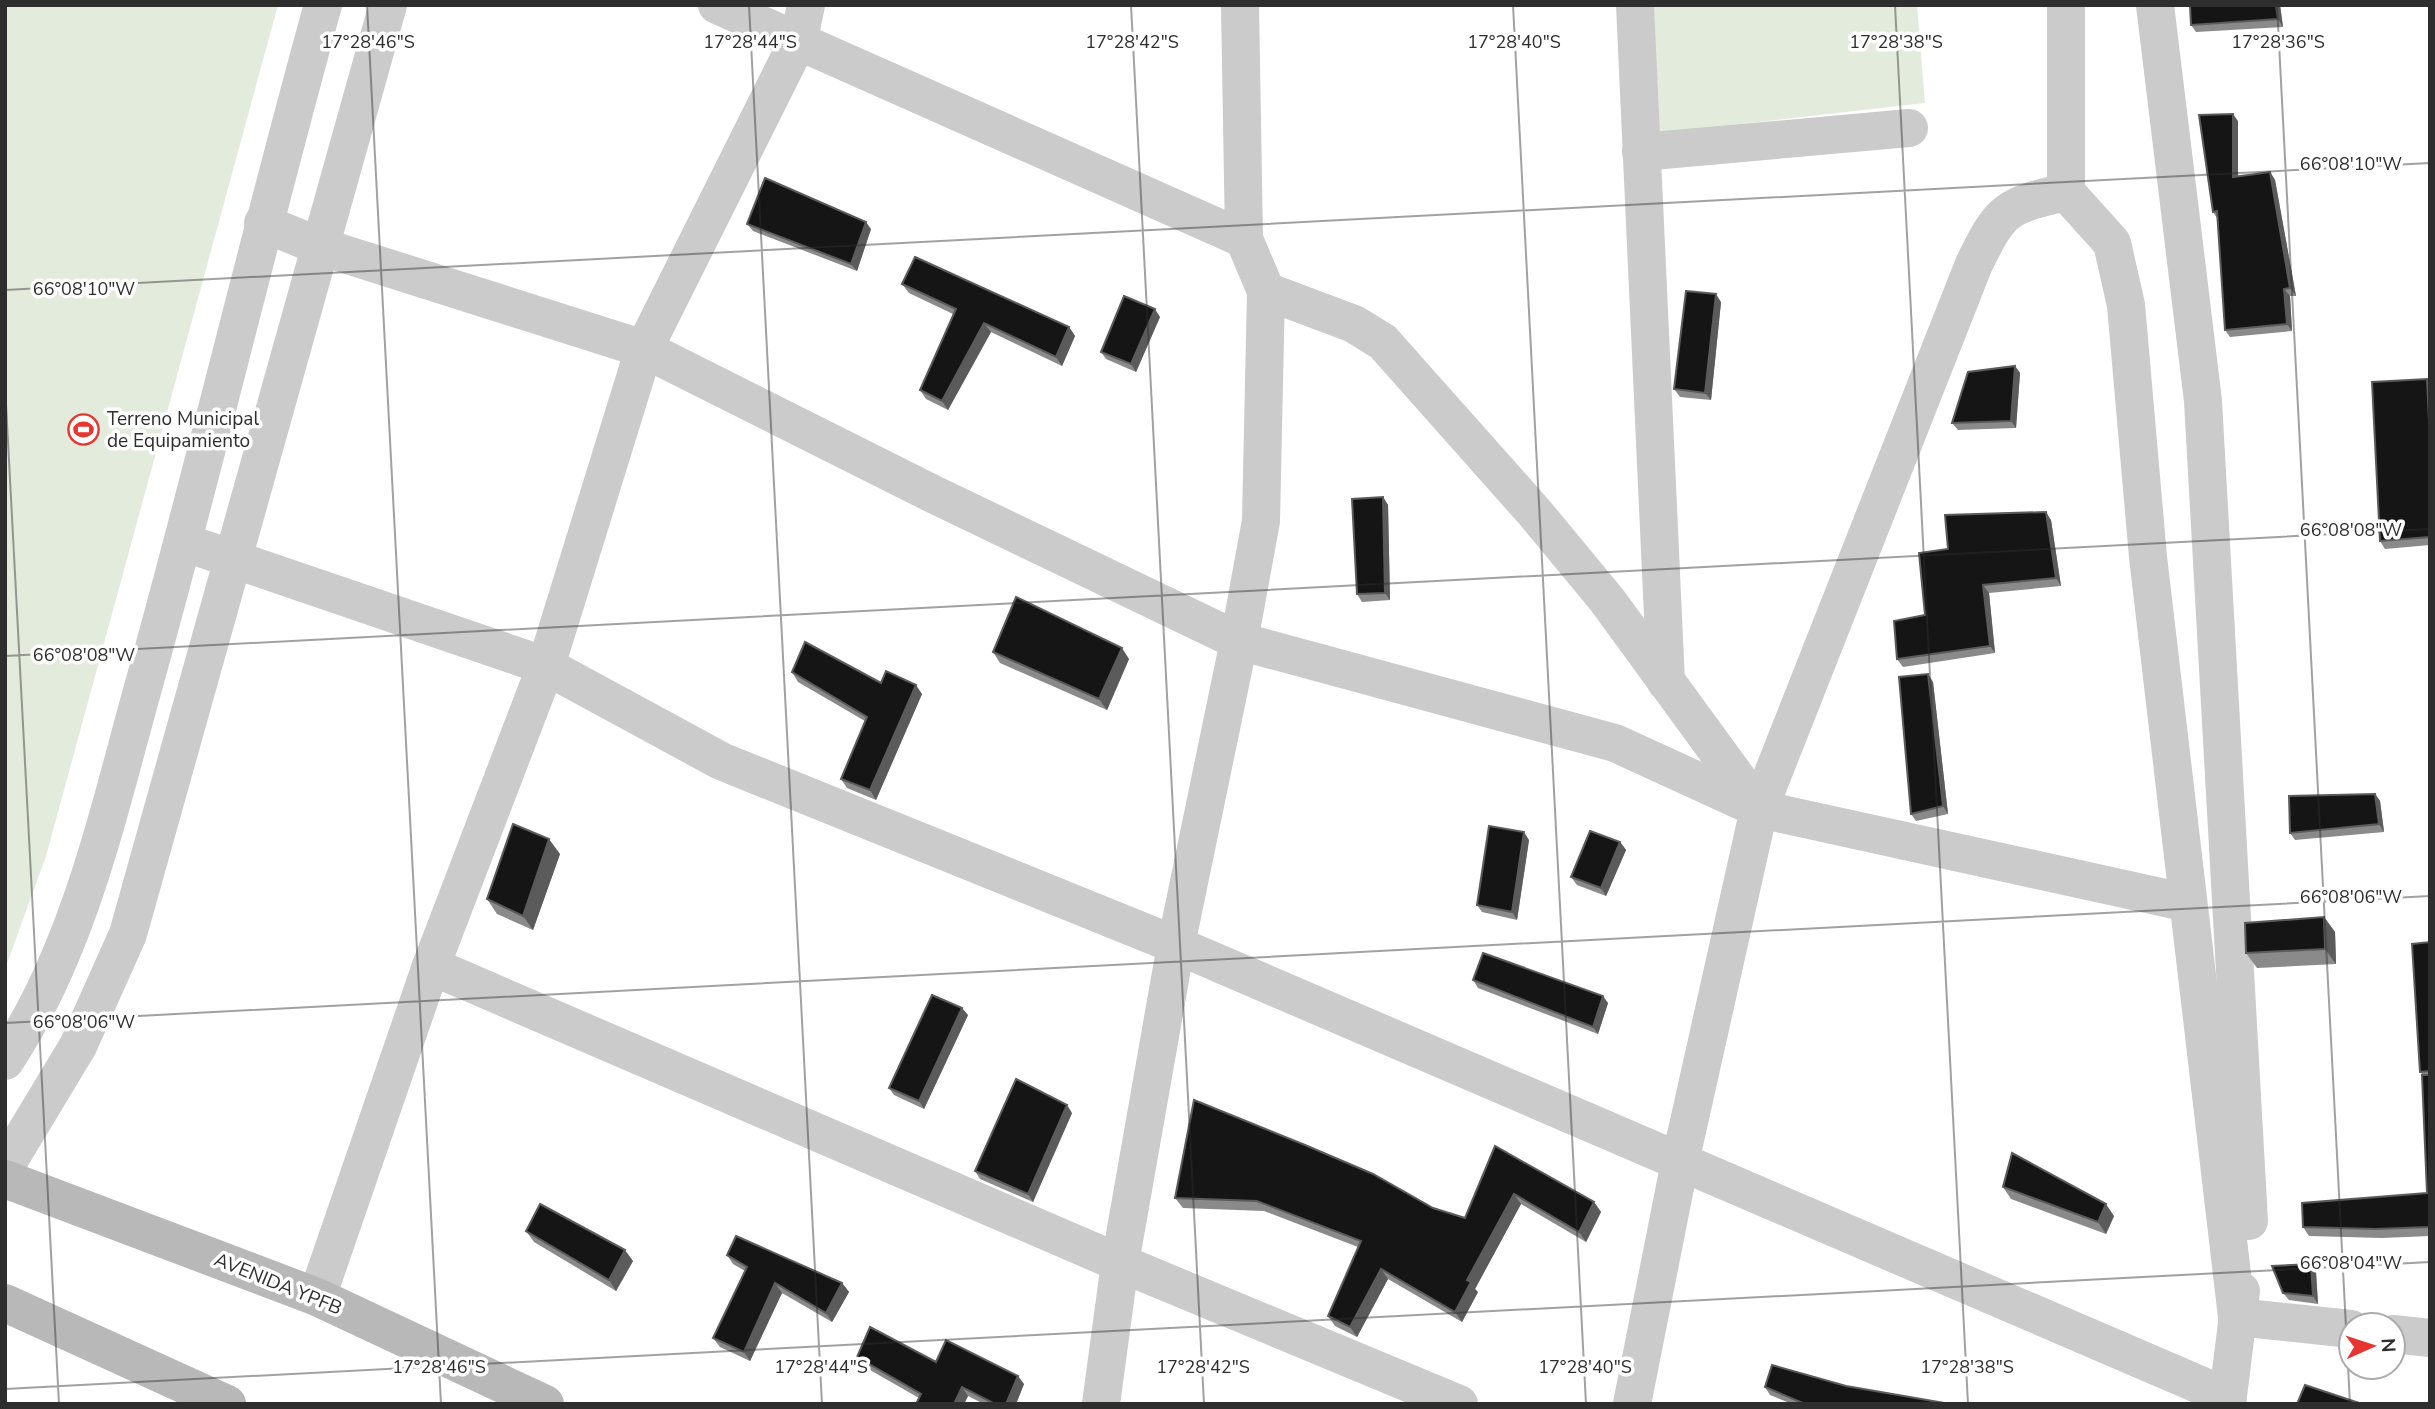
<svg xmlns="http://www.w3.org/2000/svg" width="2435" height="1409" viewBox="0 0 2435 1409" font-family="'Nunito Sans',sans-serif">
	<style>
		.green { fill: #e3ecdc }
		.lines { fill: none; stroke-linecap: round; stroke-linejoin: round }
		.street { stroke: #cbcbcb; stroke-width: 38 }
		.secondary { stroke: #b8b8b8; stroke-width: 38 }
		.wall { fill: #8a8a8a }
		.shaded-wall { fill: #5b5b5b }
		.building { fill: #151515; stroke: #5b5b5b; stroke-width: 2 }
		.ticks { fill: none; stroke: #2e2e2e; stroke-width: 2; stroke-opacity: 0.45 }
		.labels { text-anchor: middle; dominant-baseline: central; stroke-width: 7; stroke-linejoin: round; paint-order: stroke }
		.poi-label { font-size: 19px; fill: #2e2e2e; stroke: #fff; text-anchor: start }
		.street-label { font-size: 19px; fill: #2e2e2e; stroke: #fff }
		.ticks-label { font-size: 18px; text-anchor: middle; fill: #2e2e2e; stroke: #fff; stroke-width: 7; stroke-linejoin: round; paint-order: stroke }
	</style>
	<rect width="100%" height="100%" fill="#fff"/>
	<g class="green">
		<path d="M5 5H278L46 856 5 969Z"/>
		<path d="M1648 5H1917L1925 103 1653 134Z"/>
	</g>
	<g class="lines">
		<g class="street">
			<path d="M717 5 1244 239"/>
			<path d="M1240 5 1244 239 1266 291"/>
			<path d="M1635 5 1666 682"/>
			<path d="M2155 5 2203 401 2249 1221"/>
			<path d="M1641 152 1909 128"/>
			<path d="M2066 192V5"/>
			<path d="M263 223 319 246 644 349 933 494 1239 641 1615 743 1759 809 2188 903"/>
			<path d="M183 542 546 666 721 761 1176 945 2228 1397"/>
			<path d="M431 966 1120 1263 1459 1404"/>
			<path d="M5 1061C81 946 109 808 146 677 208 454 261 228 323 5"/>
			<path d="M5 1167 78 1046 128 934 388 5"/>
			<path d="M317 1297 431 966 546 666 644 349 799 39 806 5"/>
			<path d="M2393 1334 2430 1338"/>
			<path d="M1101 1404 1120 1263 1176 945 1239 641 1261 521 1266 291 1354 324 1383 342 1535 513 1607 600 1758 807"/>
			<path d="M1632 1404 1680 1162 1759 809 1974 264C2001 209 2005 206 2066 192L2112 243 2126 305 2148 557 2237 1317 2351 1329"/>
			<path d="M2227 1404 2241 1291"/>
		</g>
		<g class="secondary">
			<path d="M5 1179 317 1297 545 1404"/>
			<path d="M5 1303 227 1404"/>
		</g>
	</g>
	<g class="wall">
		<path d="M2190 5H2280L2283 27 2196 32 2191 25Z"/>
		<path d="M2238 121V177L2270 172 2275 180 2296 296H2290L2292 331 2230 337 2225 330 2217 218 2213 212Z"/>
		<path d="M747 224 871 229 857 271 753 231Z"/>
		<path d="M902 284 1069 327 1075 336 1062 366 991 332 948 410 926 399 920 390 953 314 909 293Z"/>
		<path d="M1721 302 1711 400 1680 397 1674 389Z"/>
		<path d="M1160 317 1136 372 1106 359 1101 352Z"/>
		<path d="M2015 366 2020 373 2016 428 1958 430 1952 423Z"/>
		<path d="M2430 384V545L2385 549 2380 541Z"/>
		<path d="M1383 497 1388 505 1390 600 1362 602 1357 594Z"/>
		<path d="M2051 520 2061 586 1989 593 1995 653 1903 667 1897 659 1925 615 1948 549Z"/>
		<path d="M993 652 1129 659 1107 710 1000 663Z"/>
		<path d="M792 672 881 683 922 694 876 800 847 788 841 779 865 721 798 682Z"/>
		<path d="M1933 682 1948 814 1916 821 1911 814Z"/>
		<path d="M2375 794 2380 801 2384 832 2295 840 2290 833Z"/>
		<path d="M1529 840 1517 920 1482 912 1477 905Z"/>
		<path d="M1620 842 1626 850 1606 896 1577 885 1571 877Z"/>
		<path d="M560 854 533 930 497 914 487 899Z"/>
		<path d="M2324 917 2335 932 2336 964 2257 968 2246 953Z"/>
		<path d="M2430 942V1236L2382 1238 2309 1236 2303 1227 2427 1193 2423 1075 2420 1072Z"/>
		<path d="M1473 980 1608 1003 1598 1034 1478 988Z"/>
		<path d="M968 1015 924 1109 894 1095 889 1088Z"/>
		<path d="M1194 1100 1433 1208 1465 1218 1495 1146 1594 1202 1601 1212 1586 1242 1521 1204 1475 1289 1478 1292 1462 1322 1388 1279 1357 1337 1335 1326 1328 1316 1358 1247 1264 1211 1183 1208 1175 1198Z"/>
		<path d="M1072 1113 1033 1202 980 1179 975 1171Z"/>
		<path d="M2003 1187 2114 1216 2106 1234 2011 1199Z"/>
		<path d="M526 1231 633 1261 616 1291 534 1242Z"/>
		<path d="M727 1255 842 1283 849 1292 832 1322 782 1293 750 1361 720 1347 713 1338 745 1271 733 1264Z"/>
		<path d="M2316 1272 2318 1304 2289 1300 2283 1293Z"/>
		<path d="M857 1357 936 1362 1024 1384 1016 1404H984L968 1396 964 1404H916L919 1398 863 1366Z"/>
		<path d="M1846 1386 1950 1404H1792L1770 1395 1765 1387Z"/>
	</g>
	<g class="shaded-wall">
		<path d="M2276 5H2280L2283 27 2278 19Z"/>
		<path d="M2233 114 2238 121V185L2233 177Z"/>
		<path d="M2270 172 2275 180 2296 296 2290 288Z"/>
		<path d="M866 222 871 229 857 271 851 264Z"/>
		<path d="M2284 289 2290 296 2292 331 2287 324Z"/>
		<path d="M1716 294 1721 302 1711 400 1705 393Z"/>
		<path d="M1155 309 1160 317 1136 372 1131 364Z"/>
		<path d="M984 323 991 332 948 410 942 401Z"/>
		<path d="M1069 327 1075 336 1062 366 1056 357Z"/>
		<path d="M2015 366 2020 373 2016 428 2011 421Z"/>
		<path d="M2427 379 2430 384V441Z"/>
		<path d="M1383 497 1388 505 1390 600 1385 593Z"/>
		<path d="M2046 512 2051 520 2061 586 2056 578Z"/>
		<path d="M1983 585 1989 593 1995 653 1990 646Z"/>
		<path d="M1122 648 1129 659 1107 710 1099 699Z"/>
		<path d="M1928 674 1933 682 1948 814 1943 806Z"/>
		<path d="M916 685 922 694 876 800 870 790Z"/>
		<path d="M2375 794 2380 801 2384 832 2379 824Z"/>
		<path d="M1524 832 1529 840 1517 920 1512 912Z"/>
		<path d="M549 839 560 854 533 930 523 916Z"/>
		<path d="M1620 842 1626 850 1606 896 1601 888Z"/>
		<path d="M2324 917 2335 932 2336 964 2325 949Z"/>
		<path d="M1603 996 1608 1003 1598 1034 1593 1027Z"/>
		<path d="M962 1008 968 1015 924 1109 919 1101Z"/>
		<path d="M1067 1105 1072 1113 1033 1202 1028 1194Z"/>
		<path d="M1514 1194 1521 1204 1475 1289 1478 1292 1462 1322 1455 1312 1467 1280Z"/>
		<path d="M1594 1202 1601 1212 1586 1242 1579 1232Z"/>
		<path d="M2106 1204 2114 1216 2106 1234 2098 1222Z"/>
		<path d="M625 1250 633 1261 616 1291 609 1280Z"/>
		<path d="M2311 1264 2316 1272 2318 1304 2313 1296Z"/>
		<path d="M1381 1269 1388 1279 1357 1337 1350 1327Z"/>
		<path d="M775 1283 782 1293 750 1361 744 1352Z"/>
		<path d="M842 1283 849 1292 832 1322 826 1313Z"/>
		<path d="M1018 1376 1024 1384 1016 1404H1006Z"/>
		<path d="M962 1387 968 1396 964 1404H954Z"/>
	</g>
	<g class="building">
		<path d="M2190 5H2276L2278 19 2191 25Z"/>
		<path d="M2233 114V177L2270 172 2290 288 2284 289 2287 324 2225 330 2217 211 2213 212 2199 115Z"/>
		<path d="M765 178 866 222 851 264 747 224Z"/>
		<path d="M915 257 1069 327 1056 357 984 323 942 401 920 390 956 309 902 284Z"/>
		<path d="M1686 291 1716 294 1705 393 1674 389Z"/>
		<path d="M1124 296 1155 309 1131 364 1101 352Z"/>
		<path d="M2015 366 2011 421 1952 423 1968 372Z"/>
		<path d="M2427 379 2430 441V537L2380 541 2372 382Z"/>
		<path d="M1383 497 1385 593 1357 594 1352 499Z"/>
		<path d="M2046 512 2056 578 1983 585 1990 646 1897 659 1894 621 1925 615 1919 553 1948 549 1945 515Z"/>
		<path d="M1016 597 1122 648 1099 699 993 652Z"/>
		<path d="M805 642 881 683 886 671 916 685 870 790 841 779 867 717 792 672Z"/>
		<path d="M1928 674 1943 806 1911 814 1899 677Z"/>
		<path d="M2375 794 2379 824 2290 833 2289 796Z"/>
		<path d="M513 824 549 839 523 916 487 899Z"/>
		<path d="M1489 826 1524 832 1512 912 1477 905Z"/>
		<path d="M1590 831 1620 842 1601 888 1571 877Z"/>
		<path d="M2324 917 2325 949 2246 953 2245 923Z"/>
		<path d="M2430 942V1071L2420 1072 2412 944Z"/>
		<path d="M1483 953 1603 996 1593 1027 1473 980Z"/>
		<path d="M932 995 962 1008 919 1101 889 1088Z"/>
		<path d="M2422 1075H2430V1227L2375 1229 2303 1227 2302 1203 2427 1193Z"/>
		<path d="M1016 1079 1067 1105 1028 1194 975 1171Z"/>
		<path d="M1194 1100 1305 1145 1373 1174 1433 1208 1465 1218 1495 1146 1594 1202 1579 1232 1514 1194 1467 1280 1471 1282 1455 1312 1381 1269 1350 1327 1328 1316 1361 1241 1257 1201 1175 1198Z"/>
		<path d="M2012 1153 2106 1204 2098 1222 2003 1187Z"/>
		<path d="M540 1204 625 1250 609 1280 526 1231Z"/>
		<path d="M736 1236 842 1283 826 1313 775 1283 744 1352 713 1338 747 1267 727 1255Z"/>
		<path d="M2311 1264 2313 1296 2283 1293 2272 1266Z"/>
		<path d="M870 1327 936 1362 946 1340 1018 1376 1006 1404H995L962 1387 954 1404H916L921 1394 857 1357Z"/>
		<path d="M1772 1365 1846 1386 1950 1404H1805L1765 1387Z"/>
		<path d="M2305 1385 2362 1404H2297Z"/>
	</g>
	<path class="ticks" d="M367 5 441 1404M749 5 822 1404M1131 5 1204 1404M1513 5 1586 1404M1895 5 1968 1404M2277 5 2350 1404M5 290 2430 163M5 385 59 1404M5 656 2430 529M5 1023 2430 896M5 1389 2430 1262"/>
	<defs>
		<symbol id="stadium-ring" viewBox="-11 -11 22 22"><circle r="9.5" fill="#fff" stroke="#e7352f" stroke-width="1.5"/><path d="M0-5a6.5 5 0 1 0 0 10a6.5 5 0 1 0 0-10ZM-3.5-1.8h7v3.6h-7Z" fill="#e7352f"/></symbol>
	</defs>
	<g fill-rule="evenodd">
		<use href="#stadium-ring" x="66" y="412" width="35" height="35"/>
	</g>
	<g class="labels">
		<g class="poi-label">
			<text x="107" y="419">Terreno Municipal<tspan x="107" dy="22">de Equipamiento</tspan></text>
		</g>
		<g class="street-label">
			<text transform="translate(278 1284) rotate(22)">AVENIDA YPFB</text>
		</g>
	</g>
	<g class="ticks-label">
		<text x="368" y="48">17°28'46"S</text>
		<text x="750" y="48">17°28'44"S</text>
		<text x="1132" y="48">17°28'42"S</text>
		<text x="1514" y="48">17°28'40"S</text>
		<text x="1896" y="48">17°28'38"S</text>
		<text x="2278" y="48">17°28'36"S</text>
		<text x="2351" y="170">66°08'10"W</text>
		<text x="84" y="295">66°08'10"W</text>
		<text x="2351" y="536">66°08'08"W</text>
		<text x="84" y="661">66°08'08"W</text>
		<text x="2351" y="903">66°08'06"W</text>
		<text x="84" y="1028">66°08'06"W</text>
		<text x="2351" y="1269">66°08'04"W</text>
		<text x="439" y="1373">17°28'46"S</text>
		<text x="821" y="1373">17°28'44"S</text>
		<text x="1203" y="1373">17°28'42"S</text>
		<text x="1585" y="1373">17°28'40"S</text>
		<text x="1967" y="1373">17°28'38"S</text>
	</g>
	<rect width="2435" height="1409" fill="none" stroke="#2e2e2e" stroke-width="14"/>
	<g transform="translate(2372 1346) rotate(87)"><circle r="33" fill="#ffffff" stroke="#ababab" stroke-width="2"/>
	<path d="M0-5L12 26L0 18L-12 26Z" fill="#e7352f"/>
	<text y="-10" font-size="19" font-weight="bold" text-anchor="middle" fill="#2e2e2e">N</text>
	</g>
</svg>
